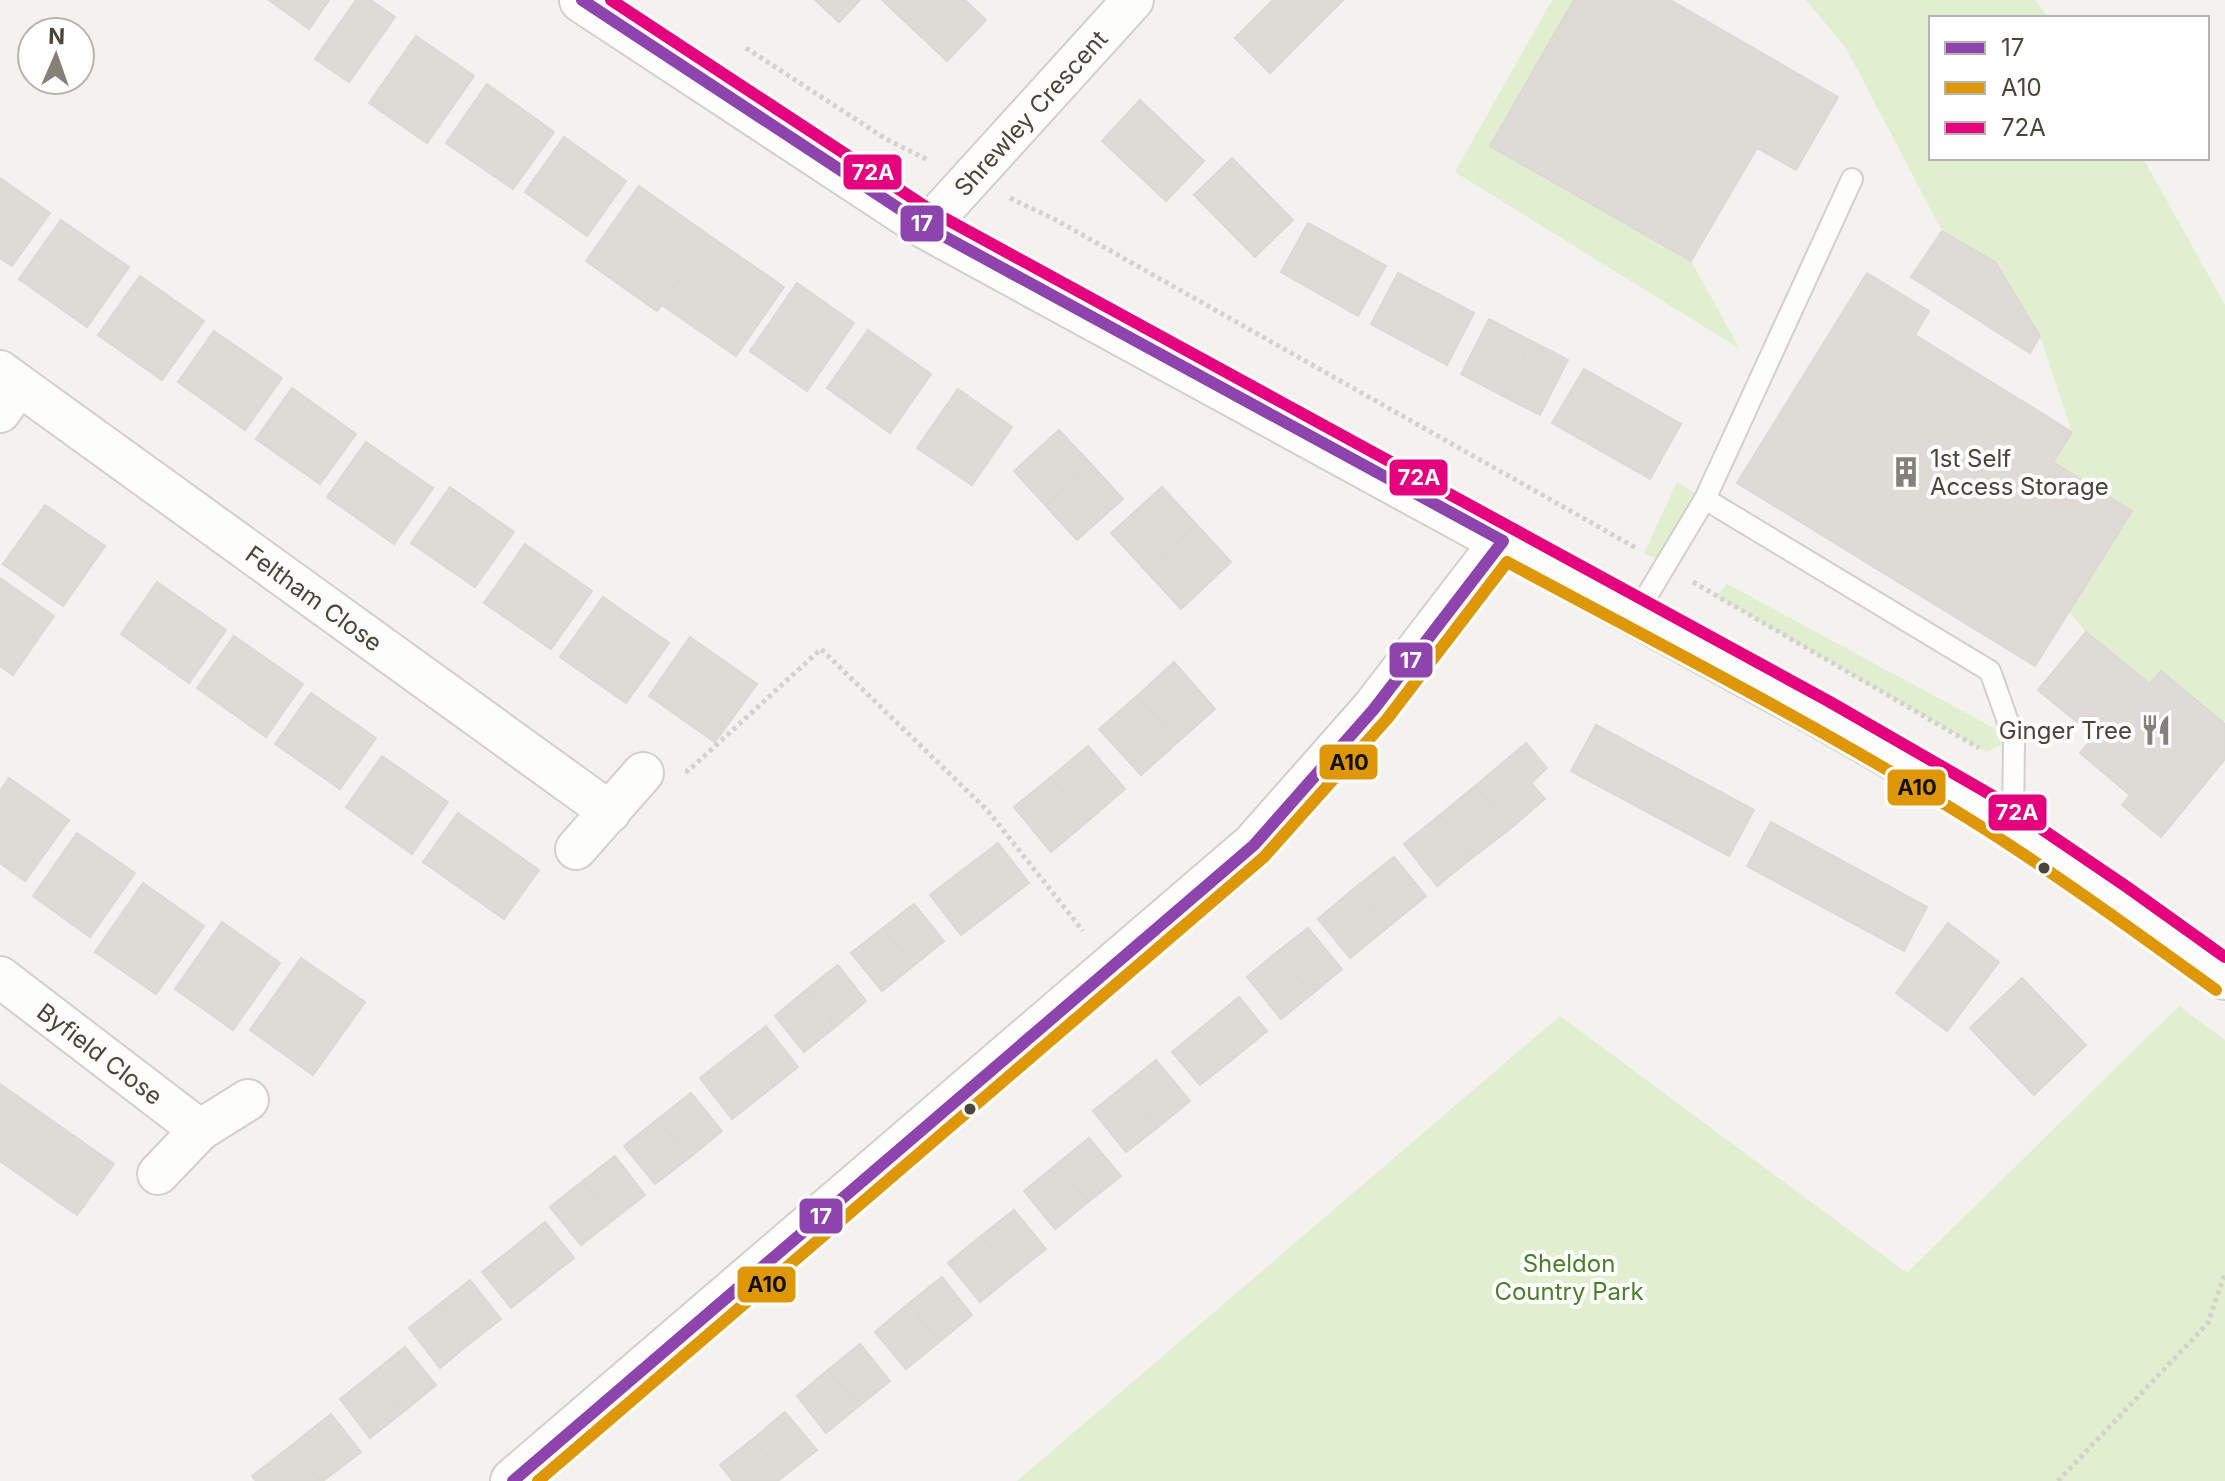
<svg xmlns="http://www.w3.org/2000/svg" width="2225" height="1481" viewBox="0 0 2225 1481" font-family="Inter,sans-serif">
	<style>
		.green { fill: #e1eecf }
		.building { fill: #dedbd6; stroke: #dcd9d4; stroke-width: 2 }
		.lines { fill: none; stroke-linecap: round; stroke-linejoin: round }
		.service-casing { stroke: #d2d0cb; stroke-width: 24 }
		.minor-casing { stroke: #d2d0cb; stroke-width: 44 }
		.tertiary-casing { stroke: #d2d0cb; stroke-width: 48 }
		.path { stroke: #d3d2cc; stroke-width: 5; stroke-dasharray: 4 4; stroke-linecap: butt }
		.service { stroke: #fdfdfc; stroke-width: 20 }
		.minor { stroke: #fdfdfc; stroke-width: 40 }
		.tertiary { stroke: #fdfdfc; stroke-width: 44 }
		.bus-1-casing { stroke: #fff; stroke-width: 18 }
		.bus-2-casing { stroke: #fff; stroke-width: 18 }
		.bus-3-casing { stroke: #fff; stroke-width: 18 }
		.bus-1 { stroke: #8e44ad; stroke-width: 12 }
		.bus-2 { stroke: #dd9709; stroke-width: 12 }
		.bus-3 { stroke: #e5007d; stroke-width: 12 }
		.bus-dot { fill: #4b4439; stroke: #fff; stroke-width: 3 }
		.labels { text-anchor: middle; dominant-baseline: central; stroke-width: 8; stroke-linejoin: round; paint-order: stroke }
		.street-label { font-size: 24px; fill: #4b4439; stroke: #fff }
		.poi-label { font-size: 24px; fill: #4b4439; stroke: #fff; text-anchor: start }
		.park-label { font-size: 24px; fill: #4a7f2a; stroke: #fff }
		.line-badge { stroke: #fff; stroke-width: 3 }
		.badge-label { font-size: 22px; text-anchor: middle; font-weight: bold; fill: #fff }
		.pale-badge-label { font-size: 22px; text-anchor: middle; font-weight: bold; fill: #111 }
	</style>
	<rect width="100%" height="100%" fill="#f4f2ee"/>
	<g class="green">
		<path d="M1552 0H1574L1490 146 1691 261 1740 349 1455 172Z"/>
		<path d="M1806 0H2035L2049 18H1931V158H2143L2225 305V720L2223 723 2150 684 2086 632 2069 612 2131 511 2053 462 2072 432 2040 336 1995 262 1942 231 1846 48Z"/>
		<path d="M1677 482 1705 499 1664 564 1644 553Z"/>
		<path d="M1727 584 2014 739 1986 752 1716 596Z"/>
		<path d="M2179 1006 2225 1040V1481H1017L1560 1016 1907 1273Z"/>
	</g>
	<g class="building">
		<path d="M269 0H329L309 29Z"/>
		<path d="M356 0H371L395 17 349 82 315 59Z"/>
		<path d="M815 0H860L839 22Z"/>
		<path d="M882 0H965L986 20 947 61Z"/>
		<path d="M1273 0H1343L1270 73 1235 38Z"/>
		<path d="M1574 0H1670L1838 97 1796 170 1757 148 1691 261 1490 146Z"/>
		<path d="M416 36 474 76 427 143 369 103Z"/>
		<path d="M487 84 554 132 513 189 446 143Z"/>
		<path d="M1140 100 1204 161 1166 201 1102 141Z"/>
		<path d="M564 137 626 181 587 236 525 192Z"/>
		<path d="M1232 158 1293 220 1255 257 1194 195Z"/>
		<path d="M0 178 50 213 12 266 0 258Z"/>
		<path d="M639 186 710 236 657 311 586 261Z"/>
		<path d="M61 220 129 267 87 327 19 279Z"/>
		<path d="M1308 223 1386 266 1358 316 1281 272Z"/>
		<path d="M1942 231 1995 262 2040 336 2030 353 1911 277Z"/>
		<path d="M710 236 784 287 736 356 662 305Z"/>
		<path d="M1398 273 1474 313 1447 365 1371 324Z"/>
		<path d="M1867 273 1929 311 1915 335 2072 432 2053 462 2132 511 2035 666 1737 483Z"/>
		<path d="M140 276 204 321 162 380 98 335Z"/>
		<path d="M797 283 854 323 807 391 750 351Z"/>
		<path d="M1489 319 1531 341 1503 396 1461 374Z"/>
		<path d="M868 330 931 374 890 433 827 388Z"/>
		<path d="M214 331 282 378 245 430 178 382Z"/>
		<path d="M1531 341 1568 360 1540 415 1503 396Z"/>
		<path d="M1584 369 1681 424 1650 479 1552 423Z"/>
		<path d="M292 388 356 434 320 484 256 439Z"/>
		<path d="M958 389 1012 427 972 485 917 448Z"/>
		<path d="M1059 430 1091 464 1046 506 1014 471Z"/>
		<path d="M366 442 433 488 394 544 327 497Z"/>
		<path d="M1091 464 1123 499 1077 540 1046 506Z"/>
		<path d="M450 487 514 532 475 587 411 543Z"/>
		<path d="M1162 487 1196 524 1146 571 1111 533Z"/>
		<path d="M45 505 105 546 63 606 3 564Z"/>
		<path d="M1196 524 1231 562 1181 609 1146 571Z"/>
		<path d="M525 544 592 591 551 649 484 603Z"/>
		<path d="M0 578 54 616 13 675 0 666Z"/>
		<path d="M157 582 226 630 189 683 121 634Z"/>
		<path d="M603 597 669 643 626 703 560 657Z"/>
		<path d="M2086 632 2150 684 2161 671 2225 724V759L2161 837 2122 805 2130 795 2080 753 2094 736 2038 690Z"/>
		<path d="M234 636 303 684 266 737 197 688Z"/>
		<path d="M690 637 757 684 715 742 649 696Z"/>
		<path d="M1174 662 1215 709 1178 742 1137 696Z"/>
		<path d="M311 693 376 738 340 789 275 744Z"/>
		<path d="M1137 696 1178 742 1141 775 1099 729Z"/>
		<path d="M1596 725 1754 810 1729 856 1571 771Z"/>
		<path d="M1526 743 1547 768 1531 783 1545 799 1511 828 1475 786Z"/>
		<path d="M1088 746 1125 789 1088 821 1051 777Z"/>
		<path d="M382 756 448 802 412 854 346 807Z"/>
		<path d="M1051 777 1088 821 1051 852 1014 807Z"/>
		<path d="M9 778 69 820 25 881 0 863V791Z"/>
		<path d="M1475 786 1511 828 1473 857 1440 815Z"/>
		<path d="M458 813 539 870 504 919 423 862Z"/>
		<path d="M1440 815 1473 857 1437 886 1404 844Z"/>
		<path d="M1771 822 1927 907 1904 951 1747 866Z"/>
		<path d="M77 833 135 873 90 937 33 896Z"/>
		<path d="M998 843 1029 883 995 909 964 869Z"/>
		<path d="M1394 857 1426 896 1388 927 1356 887Z"/>
		<path d="M964 869 995 909 961 935 930 895Z"/>
		<path d="M143 883 204 926 156 994 95 952Z"/>
		<path d="M1356 887 1388 927 1350 958 1318 919Z"/>
		<path d="M914 904 944 941 913 966 883 928Z"/>
		<path d="M222 922 280 963 233 1030 175 989Z"/>
		<path d="M1948 923 1999 962 1947 1031 1896 993Z"/>
		<path d="M883 928 913 966 882 991 851 953Z"/>
		<path d="M1308 928 1342 969 1312 994 1277 952Z"/>
		<path d="M1277 952 1312 994 1281 1019 1247 977Z"/>
		<path d="M301 958 365 1002 313 1075 250 1030Z"/>
		<path d="M838 965 866 1001 835 1027 806 990Z"/>
		<path d="M2022 978 2086 1045 2034 1095 1970 1028Z"/>
		<path d="M806 990 835 1027 804 1052 775 1016Z"/>
		<path d="M1239 997 1267 1031 1234 1058 1206 1024Z"/>
		<path d="M1206 1024 1234 1058 1200 1085 1172 1052Z"/>
		<path d="M766 1026 798 1067 765 1093 733 1052Z"/>
		<path d="M733 1052 765 1093 732 1119 700 1078Z"/>
		<path d="M1156 1060 1190 1101 1158 1127 1124 1086Z"/>
		<path d="M0 1084 114 1164 77 1215 0 1161Z"/>
		<path d="M1124 1086 1158 1127 1126 1152 1093 1111Z"/>
		<path d="M691 1093 722 1131 689 1158 658 1119Z"/>
		<path d="M658 1119 689 1158 655 1184 624 1146Z"/>
		<path d="M1089 1138 1121 1176 1088 1202 1057 1164Z"/>
		<path d="M615 1156 645 1195 613 1220 583 1181Z"/>
		<path d="M1057 1164 1088 1202 1055 1229 1024 1191Z"/>
		<path d="M583 1181 613 1220 581 1245 550 1207Z"/>
		<path d="M1014 1210 1046 1249 1013 1275 981 1236Z"/>
		<path d="M545 1222 574 1258 542 1283 514 1247Z"/>
		<path d="M981 1236 1013 1275 980 1302 948 1263Z"/>
		<path d="M514 1247 542 1283 511 1308 482 1272Z"/>
		<path d="M942 1277 972 1315 939 1342 908 1304Z"/>
		<path d="M470 1280 501 1319 470 1343 440 1304Z"/>
		<path d="M440 1304 470 1343 440 1368 409 1328Z"/>
		<path d="M908 1304 939 1342 906 1369 875 1332Z"/>
		<path d="M860 1344 890 1381 859 1406 828 1370Z"/>
		<path d="M405 1347 436 1385 403 1412 373 1373Z"/>
		<path d="M828 1370 859 1406 826 1433 797 1396Z"/>
		<path d="M373 1373 403 1412 370 1438 340 1399Z"/>
		<path d="M785 1412 817 1450 784 1476 753 1439Z"/>
		<path d="M331 1414 361 1452 323 1481H320L291 1446Z"/>
		<path d="M753 1439 784 1476 778 1481H733L720 1465Z"/>
		<path d="M291 1446 320 1481H256L252 1476Z"/>
	</g>
	<g class="lines">
		<defs>
			<g id="service">
				<path d="M1705 499 1852 179"/>
				<path d="M1636 614 1705 499 1990 671 2014 739 2013 829"/>
			</g>
			<g id="minor">
				<path id="s1" d="M927 227 1133 0"/>
				<path d="M0 371 19 385 0 412"/>
				<path id="s2" d="M19 385 610 812"/>
				<path d="M576 849 643 773"/>
				<path id="s3" d="M0 977 200 1130"/>
				<path d="M158 1174 200 1130 248 1100"/>
			</g>
			<g id="tertiary">
				<path d="M582 0 927 227 1822 716 1985 810 2118 900 2225 977"/>
				<path d="M513 1481 1254 845 1374 709 1503 541"/>
			</g>
		</defs>
		<use href="#service" class="service-casing"/>
		<use href="#minor" class="minor-casing"/>
		<use href="#tertiary" class="tertiary-casing"/>
		<g class="path">
			<path d="M746 48 886 139 928 160"/>
			<path d="M1010 198 1056 220 1636 548"/>
			<path d="M1693 582 1979 748"/>
			<path d="M685 771H688L821 649 988 811 1083 931"/>
			<path d="M2058 1481 2208 1323 2225 1273"/>
		</g>
		<use href="#service" class="service"/>
		<use href="#minor" class="minor"/>
		<use href="#tertiary" class="tertiary"/>
		<defs>
			<path id="bus-1" d="M513 1481 1254 845 1374 709 1503 541 927 227 582 0"/>
			<path id="bus-2" d="M538 1481 1264 857 1387 719 1507 562C1665 647 1825 729 1977 824 2059 876 2137 933 2216 990"/>
			<path id="bus-3" d="M611 0 935 213 1830 702 1993 796 2127 887 2225 957"/>
		</defs>
		<use href="#bus-1" class="bus-1-casing"/>
		<use href="#bus-2" class="bus-2-casing"/>
		<use href="#bus-3" class="bus-3-casing"/>
		<use href="#bus-1" class="bus-1"/>
		<use href="#bus-2" class="bus-2"/>
		<use href="#bus-3" class="bus-3"/>
	</g>
	<defs>
		<symbol id="building-bare" viewBox="-9 -9 18 18"><path d="M-4-6H4V6H1V3H-1V6H-4ZM-2.5-4.3h1.7v1.8h-1.7ZM.8-4.3h1.7v1.8H.8ZM-2.5-1h1.7V.8h-1.7ZM.8-1h1.7V.8H.8Z" fill="#868178" stroke="#fff" stroke-width="2.5" paint-order="stroke"/></symbol>
		<symbol id="restaurant-bare" viewBox="-9 -9 18 18"><path d="M-5-6h1v4h1v-4h1v4h1v-4h1v5L-1.5 .5V6h-2V.5L-5-1ZM5-6V6H3V1.5H1.5Q1.5-4 5-6Z" fill="#868178" stroke="#fff" stroke-width="2.5" paint-order="stroke"/></symbol>
	</defs>
	<g fill-rule="evenodd">
		<use href="#building-bare" x="1884" y="450" width="44" height="44"/>
		<use href="#restaurant-bare" x="2134" y="708" width="44" height="44"/>
	</g>
	<g class="bus-dot">
		<circle cx="2044" cy="868" r="7"/>
		<circle cx="970" cy="1109" r="7"/>
	</g>
	<g class="labels">
		<g class="street-label">
			<text stroke="none"><textPath href="#s1" startOffset="154">Shrewley Crescent</textPath></text>
			<text stroke="none"><textPath href="#s2" startOffset="364">Feltham Close</textPath></text>
			<text stroke="none"><textPath href="#s3" startOffset="126">Byfield Close</textPath></text>
		</g>
		<g class="poi-label">
			<text x="1930" y="458">1st Self<tspan x="1930" dy="28">Access Storage</tspan></text>
			<text x="2132" y="730" text-anchor="end">Ginger Tree</text>
		</g>
		<g class="park-label">
			<text x="1569" y="1263">Sheldon<tspan x="1569" dy="28">Country Park</tspan></text>
		</g>
	</g>
	<g class="line-badge">
		<rect x="842" y="153" width="61" height="38" rx="8" fill="#e5007d"/>
		<rect x="899" y="204" width="46" height="39" rx="8" fill="#8e44ad"/>
		<rect x="1388" y="458" width="61" height="39" rx="8" fill="#e5007d"/>
		<rect x="1388" y="641" width="46" height="38" rx="8" fill="#8e44ad"/>
		<rect x="1318" y="743" width="61" height="38" rx="8" fill="#dd9709"/>
		<rect x="1886" y="768" width="61" height="39" rx="8" fill="#dd9709"/>
		<rect x="1987" y="793" width="61" height="39" rx="8" fill="#e5007d"/>
		<rect x="798" y="1197" width="46" height="38" rx="8" fill="#8e44ad"/>
		<rect x="736" y="1265" width="61" height="39" rx="8" fill="#dd9709"/>
	</g>
	<g class="badge-label">
		<text x="873" y="180">72A</text>
		<text x="922" y="231">17</text>
		<text x="1419" y="485">72A</text>
		<text x="1411" y="668">17</text>
		<text x="2017" y="820">72A</text>
		<text x="821" y="1224">17</text>
	</g>
	<g class="pale-badge-label">
		<text x="1349" y="770">A10</text>
		<text x="1917" y="795">A10</text>
		<text x="767" y="1292">A10</text>
	</g>
	<rect x="1929" y="16" width="280" height="144" fill="#ffffff" stroke="#b7b4b0" stroke-width="2"/>
	<rect x="1945" y="42" width="40" height="12" fill="#8e44ad" stroke="#b7b4b0" stroke-width="2"/>
	<text x="2001" y="56" font-size="24" fill="#4b4439">17</text>
	<rect x="1945" y="82" width="40" height="12" fill="#dd9709" stroke="#b7b4b0" stroke-width="2"/>
	<text x="2001" y="96" font-size="24" fill="#4b4439">A10</text>
	<rect x="1945" y="122" width="40" height="12" fill="#e5007d" stroke="#b7b4b0" stroke-width="2"/>
	<text x="2001" y="136" font-size="24" fill="#4b4439">72A</text>
	<g transform="translate(56 56) rotate(2)"><circle r="38" fill="#ffffff" stroke="#b7b4b0" stroke-width="2"/>
	<path d="M0-6L14 30L0 20L-14 30Z" fill="#868178"/>
	<text y="-12" font-size="22" font-weight="bold" text-anchor="middle" fill="#4b4439">N</text>
	</g>
</svg>
